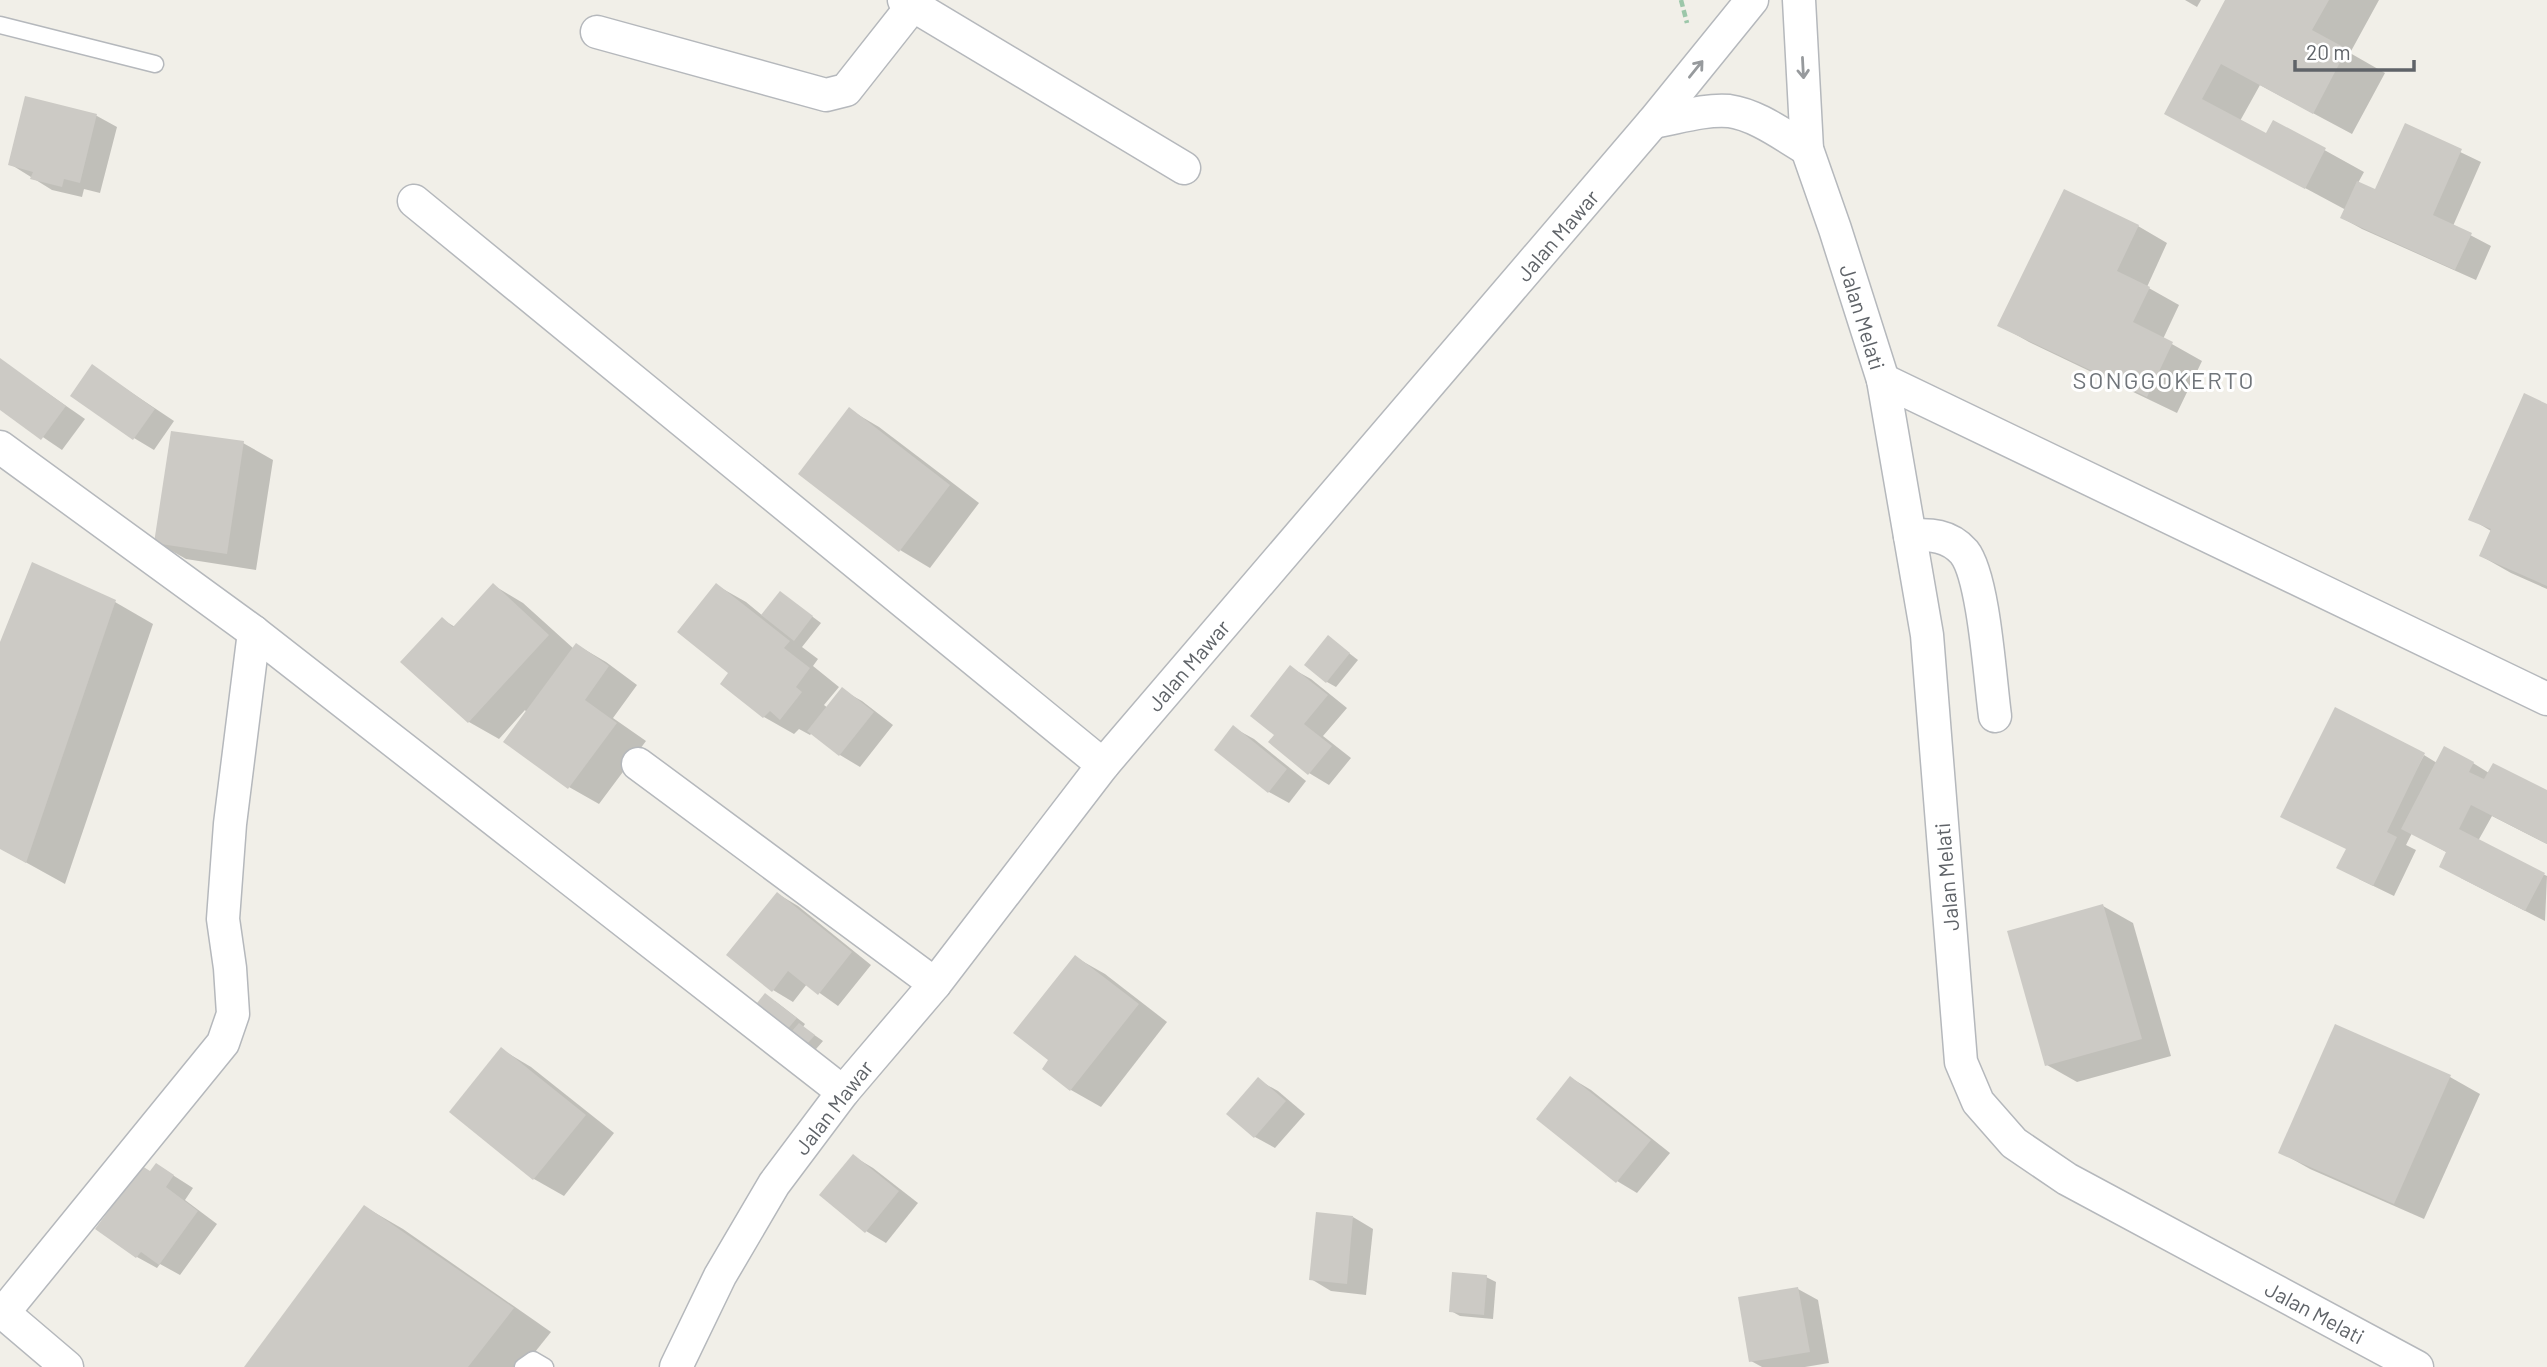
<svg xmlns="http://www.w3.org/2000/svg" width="2547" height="1367" viewBox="0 0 2547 1367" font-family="Barlow,sans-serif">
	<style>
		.shadow { fill: #0003 }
		.building { fill: #cccac5 }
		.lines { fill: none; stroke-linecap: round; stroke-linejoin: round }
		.lane-casing { stroke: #b5b8bc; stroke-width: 19 }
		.street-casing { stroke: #b5b8bc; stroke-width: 35 }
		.path { stroke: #9cc7a9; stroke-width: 4.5; stroke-dasharray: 7 3.5; stroke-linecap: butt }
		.lane { stroke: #fff; stroke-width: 16 }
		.street { stroke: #fff; stroke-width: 32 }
		.oneway { stroke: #979a9d }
		.labels { text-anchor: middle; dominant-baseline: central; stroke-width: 6; stroke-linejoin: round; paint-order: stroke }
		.street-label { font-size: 21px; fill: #5f6368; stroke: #fff }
		.quarter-label { font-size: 24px; letter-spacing: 2px; fill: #70757a; stroke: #fff }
	</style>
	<rect width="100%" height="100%" fill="#f1efe8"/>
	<g class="shadow">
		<path d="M2185 0H2201L2197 7Z"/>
		<path d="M2227 0H2379L2350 53 2385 73 2352 134 2260 85 2240 121 2267 135 2274 122 2364 172 2358 183 2375 191 2406 126 2481 162 2453 226 2491 246 2476 280 2362 229 2342 218 2346 210 2166 113Z"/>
		<path d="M27 98 97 116 117 127 100 193 84 189 82 197 52 190 10 164Z"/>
		<path d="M2138 226 2167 243 2147 287 2179 305 2163 339 2202 361 2177 413 2029 342 1999 325Z"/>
		<path d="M0 360 85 419 62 450 0 408Z"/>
		<path d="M93 367 174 421 154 450 134 438Z"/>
		<path d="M2547 406V589L2511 573 2481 556 2491 531 2471 519Z"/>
		<path d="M850 410 879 427 979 503 930 568 900 550Z"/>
		<path d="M243 443 273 460 256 570 186 559 156 542Z"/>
		<path d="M493 585 523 603 574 649 577 645 606 662 637 685 613 718 646 741 599 804 569 787 525 710 499 739 469 722 402 661 442 619 455 627Z"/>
		<path d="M716 585 746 602 763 616 781 593 821 623 802 647 818 659 813 666 839 687 824 705 828 708 842 690 862 701 893 725 860 767 840 755 812 733 810 735 799 729 794 734 764 717 722 684 731 673Z"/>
		<path d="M115 602 153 624 65 884 0 848V646Z"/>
		<path d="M1328 637 1358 660 1336 687 1327 682Z"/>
		<path d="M1291 668 1311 679 1347 708 1323 736 1351 758 1329 785 1309 773 1276 735Z"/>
		<path d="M1234 728 1254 739 1306 781 1289 803 1269 792 1217 749Z"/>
		<path d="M2424 755 2437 763H2473L2489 773 2547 791V844L2492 816 2478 841 2547 876 2545 921 2461 878 2448 853 2412 833 2406 845 2416 850 2394 896 2359 879Z"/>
		<path d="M778 894 798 906 871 965 838 1006 807 984 793 1002 773 990Z"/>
		<path d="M2103 906 2133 923 2171 1056 2077 1082 2047 1065Z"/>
		<path d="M1075 957 1105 974 1167 1022 1101 1107 1071 1090 1051 1060Z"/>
		<path d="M775 1001 805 1024 803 1027 823 1041 810 1056 751 1013Z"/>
		<path d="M2336 1027 2450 1077 2480 1094 2424 1219 2310 1169 2280 1152Z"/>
		<path d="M501 1049 531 1067 614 1133 564 1196 534 1179 451 1112Z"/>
		<path d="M1571 1078 1591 1090 1670 1153 1637 1193 1617 1181Z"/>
		<path d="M1258 1080 1278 1091 1305 1114 1275 1148 1255 1137 1228 1114Z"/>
		<path d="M853 1156 873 1168 918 1203 886 1243 866 1231Z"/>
		<path d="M157 1165 193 1188 185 1200 217 1224 180 1275 160 1264 157 1268 137 1257 150 1173Z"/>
		<path d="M365 1207 403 1229 551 1332 523 1367H246Z"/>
		<path d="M1353 1217 1373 1229 1366 1295 1331 1291 1311 1279Z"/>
		<path d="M1486 1277 1496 1282 1493 1319 1460 1316 1451 1311Z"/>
		<path d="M1798 1289 1818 1300 1829 1363 1805 1367H1762L1751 1361Z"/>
	</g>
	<g class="building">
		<path d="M2225 0H2329L2312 30 2347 49 2313 114 2221 64 2202 99 2266 133 2273 120 2326 148 2305 189 2164 114Z"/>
		<path d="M25 96 97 114 80 183 64 179 62 187 30 179 33 172 8 165Z"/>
		<path d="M2405 123 2462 149 2433 215 2472 233 2455 270 2340 218 2357 181 2375 189Z"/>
		<path d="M2064 189 2139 225 2117 271 2150 287 2133 322 2173 342 2147 397 1997 326Z"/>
		<path d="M0 358 66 406 41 440 0 410Z"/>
		<path d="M92 364 155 409 133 440 70 396Z"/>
		<path d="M2524 393 2547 404V586L2479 556 2491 529 2468 520Z"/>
		<path d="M849 407 950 485 899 552 798 474Z"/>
		<path d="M171 431 244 441 227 554 154 543Z"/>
		<path d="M32 562 116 600 26 863 0 849V642Z"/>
		<path d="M493 583 549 635 468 723 400 662 442 617 453 627Z"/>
		<path d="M716 583 790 641 784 648 810 668 796 687 802 692 780 720 770 711 763 718 720 684 728 673 677 632Z"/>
		<path d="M780 591 813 616 794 641 761 615Z"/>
		<path d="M1328 635 1350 653 1326 683 1304 665Z"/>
		<path d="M576 643 609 666 585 700 617 723 568 789 503 742Z"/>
		<path d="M1290 665 1328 695 1304 724 1332 746 1308 775 1268 742 1274 735 1250 716Z"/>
		<path d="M842 687 874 712 839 756 807 731Z"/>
		<path d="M2335 707 2425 753 2387 832 2397 837 2373 886 2336 868 2346 849 2280 817Z"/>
		<path d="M1233 725 1287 769 1268 793 1214 750Z"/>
		<path d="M2444 746 2474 762 2469 772 2484 779 2493 763 2547 790V844L2471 805 2459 829 2545 873 2525 911 2439 867 2446 852 2401 829Z"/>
		<path d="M777 892 852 952 818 995 788 971 772 992 726 955Z"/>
		<path d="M2103 904 2142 1039 2045 1066 2007 931Z"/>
		<path d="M1075 955 1139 1004 1070 1091 1042 1069 1048 1060 1013 1033Z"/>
		<path d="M765 993 797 1018 780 1038 749 1013Z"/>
		<path d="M799 1023 815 1035 800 1052 784 1040Z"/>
		<path d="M2335 1024 2451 1075 2394 1204 2278 1153Z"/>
		<path d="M501 1047 586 1115 533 1180 449 1112Z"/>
		<path d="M1570 1076 1651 1140 1616 1183 1536 1119Z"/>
		<path d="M1258 1077 1286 1101 1254 1138 1226 1114Z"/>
		<path d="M853 1154 899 1191 865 1233 819 1195Z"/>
		<path d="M156 1163 174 1175 166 1187 198 1211 159 1265 141 1252 136 1258 95 1229 142 1166 150 1171Z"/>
		<path d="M364 1205 514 1308 468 1367H244Z"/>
		<path d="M1316 1212 1353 1216 1347 1284 1309 1280Z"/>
		<path d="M1452 1272 1487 1275 1484 1315 1449 1312Z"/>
		<path d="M1798 1287 1810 1352 1749 1362 1738 1297Z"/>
	</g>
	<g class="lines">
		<defs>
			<g id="lane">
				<path d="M0 25 155 64"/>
				<path d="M523 1367 533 1360 545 1367"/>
			</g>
			<g id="street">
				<path d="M904 0 1184 168"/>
				<path d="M1799 0 1807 149 1835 229 1883 380 1927 635 1961 1062 1978 1102 2014 1143 2067 1179 2417 1367"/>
				<path d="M597 32 826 95 846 90 917 0"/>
				<path d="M1653 122C1677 118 1704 109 1729 111 1757 115 1783 135 1807 149"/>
				<path d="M414 201 1103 765"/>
				<path d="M1883 380 2547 699"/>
				<path d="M0 447 254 632 843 1092"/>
				<path d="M1910 536C1930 534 1949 535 1964 552 1984 577 1990 680 1995 716"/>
				<path d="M638 764 935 984"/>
				<path d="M0 1310 67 1367"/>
				<path d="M4 1312 223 1043 233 1014 230 968 223 919 230 824 254 632"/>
				<path d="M676 1367 720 1276 774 1184 843 1092 935 984 1103 765 1653 122 1752 0"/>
			</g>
		</defs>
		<use href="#lane" class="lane-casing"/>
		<use href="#street" class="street-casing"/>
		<path class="path" d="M1681 0 1687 23"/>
		<use href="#lane" class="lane"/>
		<use href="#street" class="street"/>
	</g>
	<defs><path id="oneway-shaft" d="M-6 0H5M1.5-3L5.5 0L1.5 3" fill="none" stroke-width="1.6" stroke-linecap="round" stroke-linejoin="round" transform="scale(1.75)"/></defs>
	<g class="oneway">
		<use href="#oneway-shaft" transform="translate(1803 68) rotate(87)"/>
		<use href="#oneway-shaft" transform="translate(1696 69) rotate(-51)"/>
	</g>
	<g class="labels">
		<g class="street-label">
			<text transform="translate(1557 235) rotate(-49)">Jalan Mawar</text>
			<text transform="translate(1863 317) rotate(73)">Jalan Melati</text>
			<text transform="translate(1188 665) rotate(-49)">Jalan Mawar</text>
			<text transform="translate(1946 877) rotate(-95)">Jalan Melati</text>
			<text transform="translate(833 1107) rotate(-52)">Jalan Mawar</text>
			<text transform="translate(2315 1312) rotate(28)">Jalan Melati</text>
		</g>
		<g class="quarter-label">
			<text x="2164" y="379">SONGGOKERTO</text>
		</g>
	</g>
	<path d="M2295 60v10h119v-10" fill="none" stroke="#5f6368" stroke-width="3.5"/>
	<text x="2306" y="60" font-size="21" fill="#5f6368" stroke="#ffffff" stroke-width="5" paint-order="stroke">20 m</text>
</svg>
